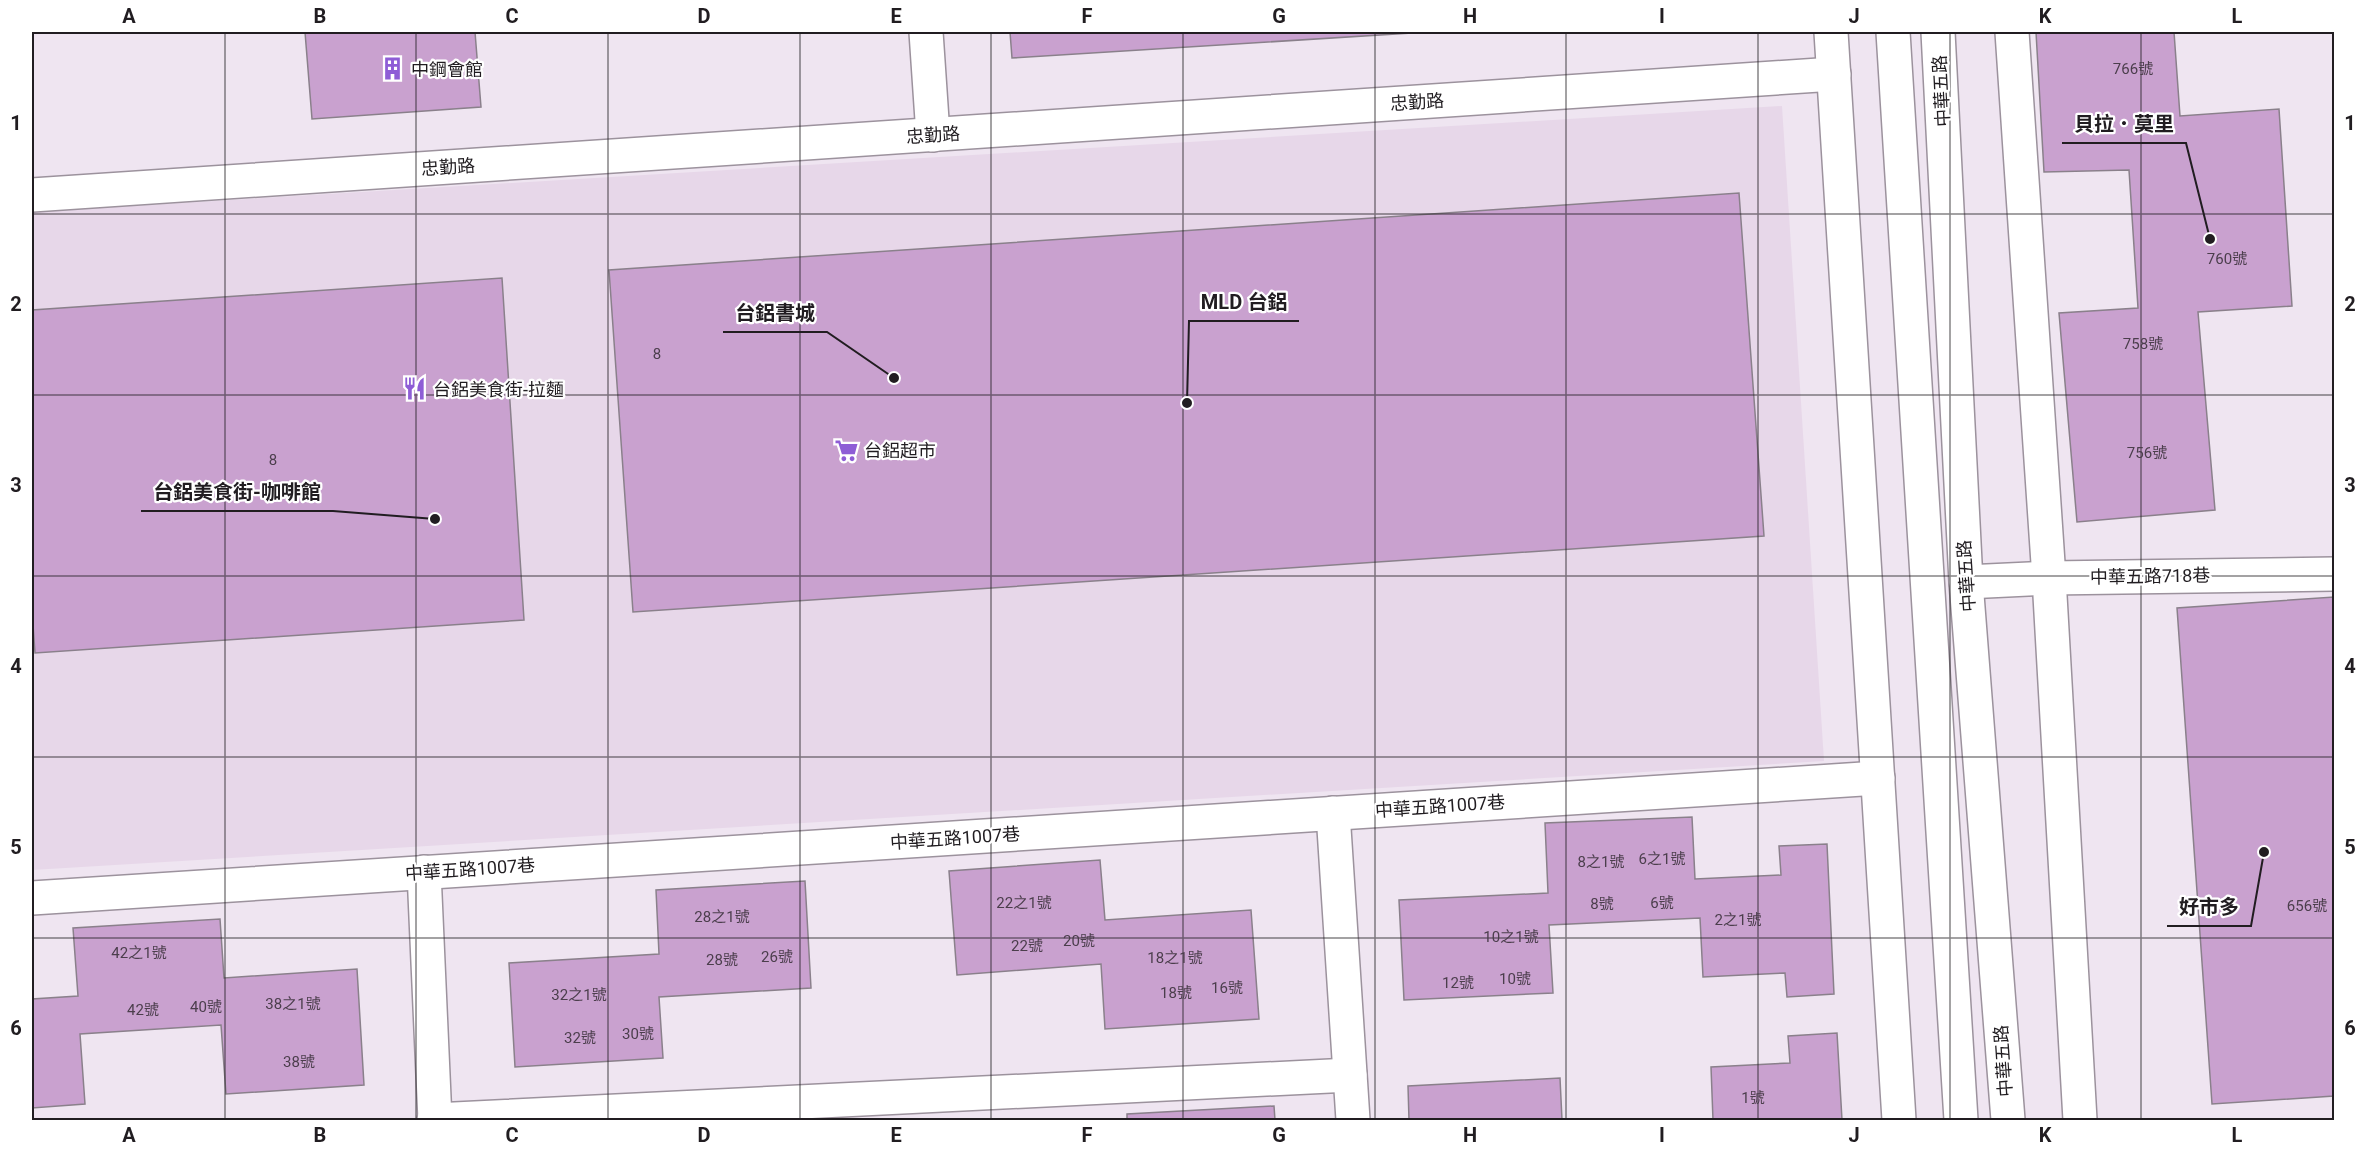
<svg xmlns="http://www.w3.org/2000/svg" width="2366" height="1152" viewBox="0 0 2366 1152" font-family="Roboto,'Noto Sans TC',sans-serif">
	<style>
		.built { fill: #e7d7e9 }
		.building { fill: #c9a1cf; stroke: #8a808b; stroke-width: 1.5 }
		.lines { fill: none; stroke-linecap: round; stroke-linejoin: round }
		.minor-casing { stroke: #9c929d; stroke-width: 36 }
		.major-casing { stroke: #9c929d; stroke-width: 36 }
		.minor { stroke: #fff; stroke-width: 33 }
		.major { stroke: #fff; stroke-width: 33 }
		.grid { fill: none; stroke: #211d21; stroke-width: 1.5; stroke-opacity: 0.55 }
		.labels { text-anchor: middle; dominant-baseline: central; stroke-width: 4.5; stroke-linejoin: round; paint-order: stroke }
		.number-label { font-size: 15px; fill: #4b3e4c }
		.poi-label { font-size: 18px; fill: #211d21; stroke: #fff; text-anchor: start }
		.street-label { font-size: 18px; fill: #211d21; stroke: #fff }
		.leader { fill: none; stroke: #211d21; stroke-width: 2 }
		.callout-dot { fill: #211d21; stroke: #fff; stroke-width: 2 }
		.callout-label { font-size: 20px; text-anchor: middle; font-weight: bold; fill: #211d21; stroke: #fff; stroke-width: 4.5; stroke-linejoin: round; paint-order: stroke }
		.neatline { fill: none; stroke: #211d21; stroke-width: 2 }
		.grid-label { font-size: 20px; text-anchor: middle; font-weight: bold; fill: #211d21 }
	</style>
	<rect width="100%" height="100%" fill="#efe5f1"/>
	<path class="built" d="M1782 106 1824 761 32 870V212Z"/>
	<g class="building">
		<path d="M305 32H475L481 107 312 119Z"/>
		<path d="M1010 32H1428L1012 58Z"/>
		<path d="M2036 32H2174L2180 116 2279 109 2292 306 2198 312 2215 510 2077 522 2059 313 2138 308 2129 170 2044 172Z"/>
		<path d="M1739 193 1764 536 633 612 609 270Z"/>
		<path d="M502 278 524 620 35 653 32 611V310Z"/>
		<path d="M2334 597V1096L2212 1104 2177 608Z"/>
		<path d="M1692 817 1695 879 1781 875 1779 846 1827 844 1834 994 1787 997 1785 973 1703 977 1700 918 1549 925 1553 993 1404 1000 1399 900 1548 893 1545 823Z"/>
		<path d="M1100 860 1105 920 1251 910 1259 1019 1105 1029 1101 964 957 975 949 871Z"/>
		<path d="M805 881 811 988 659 997 663 1058 515 1067 509 963 659 954 656 890Z"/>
		<path d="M220 919 224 978 357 969 364 1085 226 1094 221 1025 80 1034 85 1104 32 1108V999L78 996 73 928Z"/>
		<path d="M1837 1033 1842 1120H1713L1711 1067 1790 1063 1788 1036Z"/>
		<path d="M1560 1078 1562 1120H1409L1408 1086Z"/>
		<path d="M1274 1106 1275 1120H1127V1114Z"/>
	</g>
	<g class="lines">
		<defs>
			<g id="minor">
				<path d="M926 32 933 135"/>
				<path d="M1831 32 1899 1120"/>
				<path d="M2012 32 2049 578 2080 1120"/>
				<path d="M32 195 1834 74"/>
				<path d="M1966 582 2049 578 2334 574"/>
				<path d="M1333 813 1353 1120"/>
				<path d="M424 872 435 1120"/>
				<path d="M32 898 1878 778"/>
				<path d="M434 1120 1350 1075"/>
			</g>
			<g id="major">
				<path d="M1893 32 1961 1120"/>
				<path d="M1938 32 1966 582 2008 1120"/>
			</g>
		</defs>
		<use href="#minor" class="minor-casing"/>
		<use href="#major" class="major-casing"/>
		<use href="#minor" class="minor"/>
		<use href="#major" class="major"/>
	</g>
	<path class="grid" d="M225 32V1120M416 32V1120M608 32V1120M800 32V1120M991 32V1120M1183 32V1120M1375 32V1120M1566 32V1120M1758 32V1120M1950 32V1120M2141 32V1120M32 214H2334M32 395H2334M32 576H2334M32 757H2334M32 938H2334"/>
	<defs>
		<symbol id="building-bare" viewBox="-9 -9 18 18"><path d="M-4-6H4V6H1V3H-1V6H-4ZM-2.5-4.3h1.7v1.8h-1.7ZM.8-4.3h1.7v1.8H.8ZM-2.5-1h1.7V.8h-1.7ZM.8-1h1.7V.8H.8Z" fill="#8e5dd6" stroke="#fff" stroke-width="2.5" paint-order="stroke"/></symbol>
		<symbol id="restaurant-bare" viewBox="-9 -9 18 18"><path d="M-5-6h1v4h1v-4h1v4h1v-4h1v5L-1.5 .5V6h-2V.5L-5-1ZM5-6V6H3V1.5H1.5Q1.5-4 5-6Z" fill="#8e5dd6" stroke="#fff" stroke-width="2.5" paint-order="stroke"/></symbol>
		<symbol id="supermarket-bare" viewBox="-9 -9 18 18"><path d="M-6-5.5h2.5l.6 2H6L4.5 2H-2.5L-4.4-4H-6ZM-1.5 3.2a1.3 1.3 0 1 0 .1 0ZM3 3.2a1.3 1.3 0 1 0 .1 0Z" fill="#8e5dd6" stroke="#fff" stroke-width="2.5" paint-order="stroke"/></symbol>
	</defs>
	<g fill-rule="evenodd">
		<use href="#building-bare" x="376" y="52" width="33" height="33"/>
		<use href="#restaurant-bare" x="398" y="372" width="33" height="33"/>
		<use href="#supermarket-bare" x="830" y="434" width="33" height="33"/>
	</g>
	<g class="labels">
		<g class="number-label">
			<text x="2133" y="69">766號</text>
			<text x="2227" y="259">760號</text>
			<text x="2143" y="344">758號</text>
			<text x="657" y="354">8</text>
			<text x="2147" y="453">756號</text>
			<text x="273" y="460">8</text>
			<text x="1662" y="859">6之1號</text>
			<text x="1601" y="862">8之1號</text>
			<text x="1024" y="903">22之1號</text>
			<text x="1662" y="903">6號</text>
			<text x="1602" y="904">8號</text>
			<text x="2307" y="906">656號</text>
			<text x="722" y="917">28之1號</text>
			<text x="1738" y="920">2之1號</text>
			<text x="1511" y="937">10之1號</text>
			<text x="1079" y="941">20號</text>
			<text x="1027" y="946">22號</text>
			<text x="139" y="953">42之1號</text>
			<text x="777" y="957">26號</text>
			<text x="1175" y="958">18之1號</text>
			<text x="722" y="960">28號</text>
			<text x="1515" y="979">10號</text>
			<text x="1458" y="983">12號</text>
			<text x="1227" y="988">16號</text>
			<text x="1176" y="993">18號</text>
			<text x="579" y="995">32之1號</text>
			<text x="293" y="1004">38之1號</text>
			<text x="206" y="1007">40號</text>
			<text x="143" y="1010">42號</text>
			<text x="638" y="1034">30號</text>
			<text x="580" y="1038">32號</text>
			<text x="299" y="1062">38號</text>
			<text x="1753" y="1098">1號</text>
		</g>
		<g class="poi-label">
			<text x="411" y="69">中鋼會館</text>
			<text x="433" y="389">台鋁美食街-拉麵</text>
			<text x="864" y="450">台鋁超市</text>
		</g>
		<g class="street-label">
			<text transform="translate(1941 91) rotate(-93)">中華五路</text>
			<text transform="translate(1417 102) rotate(-4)">忠勤路</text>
			<text transform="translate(933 135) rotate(-4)">忠勤路</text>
			<text transform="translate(448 167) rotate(-4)">忠勤路</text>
			<text transform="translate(1966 576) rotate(-94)">中華五路</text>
			<text transform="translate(2150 576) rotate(-1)">中華五路718巷</text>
			<text transform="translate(1440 806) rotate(-4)">中華五路1007巷</text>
			<text transform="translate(955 838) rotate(-4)">中華五路1007巷</text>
			<text transform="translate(470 869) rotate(-4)">中華五路1007巷</text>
			<text transform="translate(2003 1061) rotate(-94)">中華五路</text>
		</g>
	</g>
	<path class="leader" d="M2210 239L2186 143H2062M1187 403L1189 321H1299M894 378L827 332H723M435 519L333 511H141M2264 852L2251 926H2167"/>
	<g class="callout-dot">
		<circle cx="2210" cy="239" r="6"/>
		<circle cx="1187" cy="403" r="6"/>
		<circle cx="894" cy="378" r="6"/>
		<circle cx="435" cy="519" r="6"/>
		<circle cx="2264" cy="852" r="6"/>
	</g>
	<g class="callout-label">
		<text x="2124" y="131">貝拉．莫里</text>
		<text x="1244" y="309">MLD 台鋁</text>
		<text x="775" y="320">台鋁書城</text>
		<text x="237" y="499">台鋁美食街-咖啡館</text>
		<text x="2209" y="914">好市多</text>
	</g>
	<rect width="2366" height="1152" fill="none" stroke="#ffffff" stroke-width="66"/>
	<rect x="33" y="33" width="2300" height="1086" class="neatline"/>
	<g class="grid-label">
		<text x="129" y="23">A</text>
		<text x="320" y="23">B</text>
		<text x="512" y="23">C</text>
		<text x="704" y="23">D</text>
		<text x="896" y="23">E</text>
		<text x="1087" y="23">F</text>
		<text x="1279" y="23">G</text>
		<text x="1470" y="23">H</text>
		<text x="1662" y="23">I</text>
		<text x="1854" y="23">J</text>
		<text x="2045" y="23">K</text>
		<text x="2237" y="23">L</text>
		<text x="16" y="130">1</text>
		<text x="2350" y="130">1</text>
		<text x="16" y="311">2</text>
		<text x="2350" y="311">2</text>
		<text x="16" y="492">3</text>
		<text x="2350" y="492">3</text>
		<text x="16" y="673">4</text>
		<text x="2350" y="673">4</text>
		<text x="16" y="854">5</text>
		<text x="2350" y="854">5</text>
		<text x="16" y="1035">6</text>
		<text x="2350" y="1035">6</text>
		<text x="129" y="1142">A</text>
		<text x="320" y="1142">B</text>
		<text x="512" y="1142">C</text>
		<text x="704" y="1142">D</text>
		<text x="896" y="1142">E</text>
		<text x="1087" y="1142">F</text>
		<text x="1279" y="1142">G</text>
		<text x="1470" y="1142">H</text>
		<text x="1662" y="1142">I</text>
		<text x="1854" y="1142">J</text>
		<text x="2045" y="1142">K</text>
		<text x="2237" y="1142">L</text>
	</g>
</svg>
